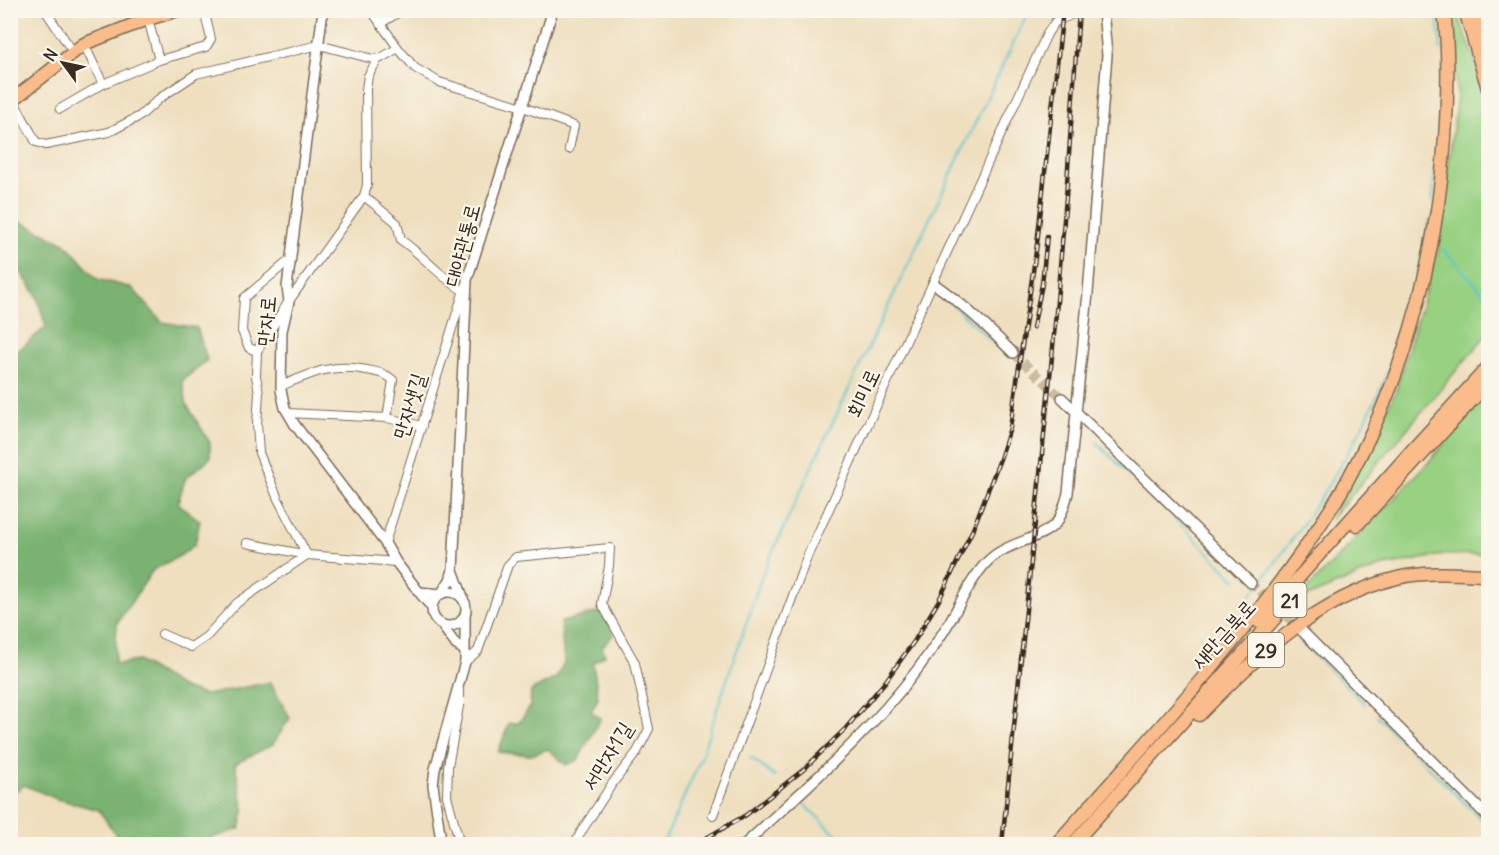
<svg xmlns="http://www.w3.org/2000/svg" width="1499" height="855" viewBox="0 0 1499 855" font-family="Delius,'Poor Story',sans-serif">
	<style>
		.green { fill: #99d183; stroke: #6a7e50; stroke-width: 1.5 }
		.forest { fill: #7ab371; stroke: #5a6e48; stroke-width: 1.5 }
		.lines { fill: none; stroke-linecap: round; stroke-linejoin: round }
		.stream { stroke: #57c5cc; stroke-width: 2 }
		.minor-tunnel { stroke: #cbbb9f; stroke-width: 8; stroke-dasharray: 8 4; stroke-linecap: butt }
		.tertiary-tunnel { stroke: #cbbb9f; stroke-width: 9; stroke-dasharray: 9 4.5; stroke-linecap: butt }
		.minor-casing { stroke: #7a6956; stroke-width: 10 }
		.tertiary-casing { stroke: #7a6956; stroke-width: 12 }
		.primary-casing { stroke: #7a6956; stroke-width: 15 }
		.trunk-casing { stroke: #7a6956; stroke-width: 15 }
		.minor { stroke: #fff; stroke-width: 8 }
		.tertiary { stroke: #fff; stroke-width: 9 }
		.primary { stroke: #f9bc8a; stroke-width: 12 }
		.trunk { stroke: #f9bc8a; stroke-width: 12 }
		.rail-casing { stroke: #3b2a1e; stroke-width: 4.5 }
		.rail { stroke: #fbf7ec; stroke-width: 2; stroke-dasharray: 7; stroke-linecap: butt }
		.labels { text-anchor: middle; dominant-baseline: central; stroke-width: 4.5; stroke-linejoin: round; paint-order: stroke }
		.shield { fill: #fbf7ec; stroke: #75685c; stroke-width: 1.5 }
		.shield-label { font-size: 20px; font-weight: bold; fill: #3b2a1e }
		.street-label { font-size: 21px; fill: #3b2a1e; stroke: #fbf7ec }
	</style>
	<rect width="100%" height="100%" fill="#fbf7ec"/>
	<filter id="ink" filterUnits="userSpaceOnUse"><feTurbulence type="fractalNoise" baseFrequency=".0167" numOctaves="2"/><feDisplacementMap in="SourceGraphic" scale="12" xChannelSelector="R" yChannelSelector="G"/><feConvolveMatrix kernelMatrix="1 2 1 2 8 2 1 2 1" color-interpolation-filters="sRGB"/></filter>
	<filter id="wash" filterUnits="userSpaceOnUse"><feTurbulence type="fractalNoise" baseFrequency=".008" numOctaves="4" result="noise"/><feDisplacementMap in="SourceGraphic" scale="24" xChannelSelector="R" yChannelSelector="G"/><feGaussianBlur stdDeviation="1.35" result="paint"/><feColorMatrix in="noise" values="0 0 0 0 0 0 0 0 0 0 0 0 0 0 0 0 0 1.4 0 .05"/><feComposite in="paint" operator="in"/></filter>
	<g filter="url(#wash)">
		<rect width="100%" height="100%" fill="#efdfbf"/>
		<g class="green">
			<path d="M1451 11H1455L1459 17 1488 94V333L1330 520 1395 393 1438 249 1457 96Z"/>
			<path d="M1488 392C1489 410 1485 429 1488 447V554L1442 555 1379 567 1295 602 1428 463Z"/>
		</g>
		<g class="forest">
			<path d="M11 217 65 243 97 279 132 288 162 322 197 328 207 360 182 381 187 405 210 443V458L185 479 178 503 200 521 195 544 181 555 153 570 117 623 115 664 139 661 182 688 206 695 270 682 290 718 273 744 235 764 244 811 240 829 193 844H122L99 810 57 799 24 785 11 795V354L13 355 46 327 37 296 11 257Z"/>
			<path d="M603 611 614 634 602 647 605 655 593 663 598 698 591 712 601 718 578 760 566 765 548 749 531 755 498 752 509 723H519L530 707 531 691 556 678 564 663 561 622Z"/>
		</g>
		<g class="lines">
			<g class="stream">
				<path d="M1437 10 1441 50"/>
				<path d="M1440 128 1441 109"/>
				<path d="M1432 202 1438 145"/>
				<path d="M1443 249 1488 298"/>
				<path d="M943 296 1004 352"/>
				<path d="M1097 443 1166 510"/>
				<path d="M1175 519 1236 580"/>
				<path d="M1251 595C1314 513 1373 425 1405 326 1416 292 1421 255 1430 220"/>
				<path d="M1298 639 1365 704"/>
				<path d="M1377 716 1488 826"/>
				<path d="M750 757 775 777"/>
				<path d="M804 804 843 841"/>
				<path d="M663 844 699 763 763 573 815 460 1029 10"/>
			</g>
		</g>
	</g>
	<g filter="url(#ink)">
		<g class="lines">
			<path class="minor-tunnel" d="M1251 583 1300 630"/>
			<path class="tertiary-tunnel" d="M1013 353 1062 398"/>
			<defs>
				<g id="minor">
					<path d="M45 10 73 52"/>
					<path d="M371 10 398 48 415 68 439 82 523 107 574 126 569 149"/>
					<path d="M148 19 159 60"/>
					<path d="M380 24 402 10"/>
					<path d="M84 44 103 84"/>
					<path d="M12 98 36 142 46 145 109 132 140 116 160 98 196 74 319 45 373 59 381 58 398 48"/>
					<path d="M60 109 103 84 159 60 206 47 211 39 204 10"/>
					<path d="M364 196 397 223 401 240C424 256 440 277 464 291"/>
					<path d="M257 351 249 348 242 331 244 298 291 259"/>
					<path d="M281 386C312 373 332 363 367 370 377 372 385 373 393 380L387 418"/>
					<path d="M288 413 387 418 422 426"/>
					<path d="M247 543 307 555 396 562"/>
					<path d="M385 543 464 290"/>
					<path d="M162 634 191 647 207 636 237 603 307 555 278 499 259 453 257 424 259 393 256 376 257 351 289 301 364 196 367 185 366 89 368 76 378 59"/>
					<path d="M465 662 478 651 508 565 516 557 610 548 609 566 602 604 635 663 649 729 637 752 612 784 581 832 575 844"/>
					<path d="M459 690V706L448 766 447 796 460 844"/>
					<path d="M713 815 807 557 1047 34 1055 22 1082 10"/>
				</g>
				<g id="tertiary">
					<path d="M323 10 287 287 289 301 282 331 281 390 285 408 295 425 385 543 396 562 419 592"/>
					<path d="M933 283C963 304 988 327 1013 353"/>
					<path d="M1062 398 1251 583"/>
					<path d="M453 570 467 280 553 10"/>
					<circle cx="449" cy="609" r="17"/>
					<path d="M432 608 419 592 441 594 450 580 453 570 463 597"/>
					<path d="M441 624 456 645 464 650"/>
					<path d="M1302 631 1488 817"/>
					<path d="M443 844 441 841 433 785 435 769 465 662V616"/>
					<path d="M745 844C804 789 868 735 917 670 929 654 940 638 950 621 961 602 971 579 986 563 1006 541 1040 541 1056 523 1063 515 1065 503 1068 493L1088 293 1107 55 1103 10"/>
				</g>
				<path id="primary" d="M10 102 84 44 148 19 178 10"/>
				<g id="trunk">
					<path d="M1465 10 1488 89"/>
					<path d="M1475 10 1488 60"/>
					<path d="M1357 525 1488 383"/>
					<path d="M1259 622 1415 447 1488 367"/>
					<path d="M1199 715C1255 658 1316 598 1397 578 1427 571 1458 574 1488 575"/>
					<path d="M1086 811C1173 712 1264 615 1335 502 1344 488 1351 473 1359 458 1410 358 1437 250 1445 138 1448 95 1449 53 1444 10"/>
					<path d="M1056 844 1091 805"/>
					<path d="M1073 844 1276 617"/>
				</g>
			</defs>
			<use href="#minor" class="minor-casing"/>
			<use href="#tertiary" class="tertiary-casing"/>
			<use href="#primary" class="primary-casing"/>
			<use href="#trunk" class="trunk-casing"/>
			<use href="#minor" class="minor"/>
			<use href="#tertiary" class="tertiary"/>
			<use href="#primary" class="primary"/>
			<use href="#trunk" class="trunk"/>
			<defs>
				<g id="rail">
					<path d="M1033 328 1042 284 1047 236"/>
					<path d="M696 844 746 815 803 770 846 728 885 682 915 640 939 600 973 529 1000 459 1010 428 1037 244 1063 10"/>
					<path d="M1002 844 1053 347 1066 197 1079 10"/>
				</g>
			</defs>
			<use href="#rail" class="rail-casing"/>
			<use href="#rail" class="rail"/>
		</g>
	</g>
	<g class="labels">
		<g class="shield">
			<rect x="1273.5" y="583" width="33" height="34" rx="4.5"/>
			<rect x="1248" y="633" width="36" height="34" rx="4.5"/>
		</g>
		<g class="shield-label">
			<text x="1290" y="600">21</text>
			<text x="1266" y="650">29</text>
		</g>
		<g class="street-label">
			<text transform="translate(462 245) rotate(-75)">대야관통로</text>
			<text transform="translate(266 321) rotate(-85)">만자로</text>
			<text transform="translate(863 393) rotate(-65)">회미로</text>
			<text transform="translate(409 406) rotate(-73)">만자샛길</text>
			<text transform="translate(1223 634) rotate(-48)">새만금북로</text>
			<text transform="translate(607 756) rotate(-58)">서만자1길</text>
		</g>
	</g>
	<rect width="1499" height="855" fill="none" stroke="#fbf7ec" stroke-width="36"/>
	<g transform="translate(63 63) rotate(303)" stroke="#fbf7ec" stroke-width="4.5" paint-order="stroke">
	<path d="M0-4.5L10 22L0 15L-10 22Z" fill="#3b2a1e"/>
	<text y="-9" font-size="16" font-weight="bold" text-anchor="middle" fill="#3b2a1e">N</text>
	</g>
</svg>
